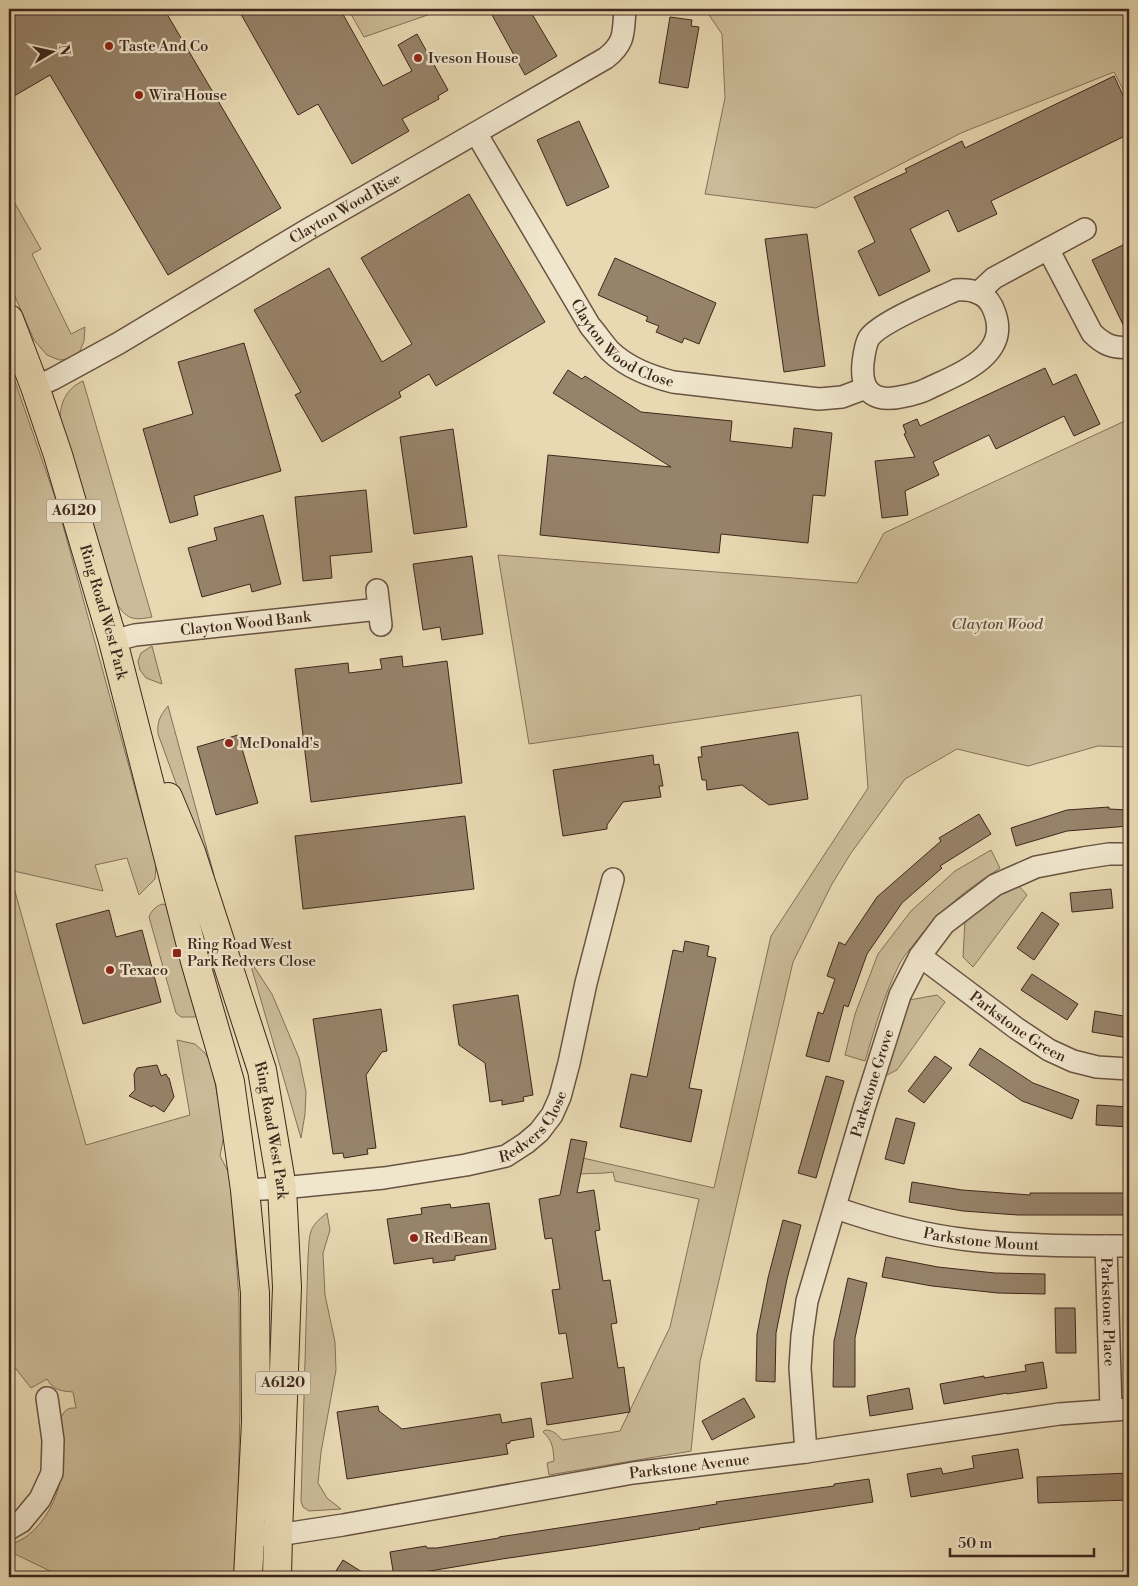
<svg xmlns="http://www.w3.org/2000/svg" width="1138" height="1586" viewBox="0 0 1138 1586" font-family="'Libre Bodoni',serif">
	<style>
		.green { fill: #cbbb98; stroke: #85705a }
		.building { fill: #97836a; stroke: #3f261c }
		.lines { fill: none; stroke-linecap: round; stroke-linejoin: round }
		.street-casing { stroke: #695342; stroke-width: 24 }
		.highway-casing { stroke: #3f261c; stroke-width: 30 }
		.street { stroke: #f0e6cd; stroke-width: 21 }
		.highway { stroke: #e8d9b2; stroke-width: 28 }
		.poi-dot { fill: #8f2418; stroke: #f0e6cd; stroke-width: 2 }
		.labels { text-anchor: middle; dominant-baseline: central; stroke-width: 4.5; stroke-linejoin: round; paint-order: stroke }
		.shield { fill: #f0e6cd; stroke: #746051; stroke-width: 1 }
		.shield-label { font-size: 14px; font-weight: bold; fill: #3f261c }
		.poi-label { font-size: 15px; fill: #3f261c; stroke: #f0e6cd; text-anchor: start }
		.street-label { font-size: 15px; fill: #3f261c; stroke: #f0e6cd }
		.park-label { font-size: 15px; font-style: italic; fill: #624b3b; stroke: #f0e6cd }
	</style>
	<rect width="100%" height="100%" fill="#e8d9b2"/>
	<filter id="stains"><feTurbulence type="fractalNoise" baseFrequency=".004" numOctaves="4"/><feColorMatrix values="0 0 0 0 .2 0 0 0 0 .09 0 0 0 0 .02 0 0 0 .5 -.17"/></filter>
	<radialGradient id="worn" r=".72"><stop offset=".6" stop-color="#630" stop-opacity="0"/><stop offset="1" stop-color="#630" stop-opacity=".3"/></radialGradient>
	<g class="green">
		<path d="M348 9H445L364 37Z"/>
		<path d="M705 9H1129V101L1114 72 961 133 816 208 705 194 725 98 722 34Z"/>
		<path d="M9 193 41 249 32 254 71 334 85 327 84 341 80 351 73 359 59 360 47 355 34 340 9 283Z"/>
		<path d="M9 364 56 500 156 865 155 879 139 895 127 858 95 865 103 891 9 870 86 1145 190 1115 177 1040 195 1044 205 1053 212 1065 224 1135 220 1156 230 1175 239 1298 240 1409 237 1540 235 1577H62L9 1551V1546C14 1543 21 1540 26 1537 45 1523 58 1498 61 1475 64 1459 51 1419 68 1409 70 1408 73 1408 76 1408L73 1392C60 1391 53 1390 47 1379L31 1388 9 1360Z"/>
		<path d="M83 381 152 617C132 621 126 619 115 601L60 420C60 402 67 388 83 381Z"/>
		<path d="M1129 419V747L1098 746 1028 766 957 749 905 779 851 853 832 884 793 962 700 1362 691 1451 549 1475 547 1463 554 1461C553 1448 553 1441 543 1432L545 1430C553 1430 557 1434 562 1440L620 1431 670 1327 699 1199 615 1181 613 1172C602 1174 592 1173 580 1174L583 1158 714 1188 771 936 868 788 861 695 529 744 498 555 857 583 884 533Z"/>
		<path d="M152 646 162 684 146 678 140 670 138 661 141 653Z"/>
		<path d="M168 706 214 875 210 876 158 734C157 721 160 716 168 706Z"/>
		<path d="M991 850 1000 868C966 890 938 911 914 944 909 950 904 956 900 963 884 994 875 1028 865 1061L845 1055 855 1014 878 954 911 911 955 871Z"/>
		<path d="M1017 884 1027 895 973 967 963 957 965 920 994 897Z"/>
		<path d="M162 904 167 905 199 1013 195 1017H181L176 1013 149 917C152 910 155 907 162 904Z"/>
		<path d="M249 959 272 994 299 1058 306 1092 305 1114 301 1138Z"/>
		<path d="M937 995 945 1002 897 1070 885 1076 909 1000Z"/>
		<path d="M327 1213 330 1230 323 1253 325 1295 335 1342 336 1370 321 1452 318 1483 327 1498 341 1509 309 1511 303 1507 301 1501 308 1257C310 1234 307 1228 327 1213Z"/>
	</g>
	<g class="building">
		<path d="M9 9H164L281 208 168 275 50 75 9 99Z"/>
		<path d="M238 9H340L383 86 412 71 398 45 417 34 448 90 438 96 439 99 402 119 409 131 352 164 318 104 298 115Z"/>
		<path d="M503 9H529L557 56 525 75 492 15Z"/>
		<path d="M670 17 692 20 691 26 699 27 688 88 659 83Z"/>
		<path d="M1114 76 1129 108V134L991 201 997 214 958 232 948 210 910 229 930 271 879 296 858 251 875 242 854 197 907 172 905 169 962 141 965 148Z"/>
		<path d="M579 121 609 187 567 206 537 140Z"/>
		<path d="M469 194 545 322 436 386 429 374 399 392 401 397 322 442 295 395 301 392 254 310 329 268 382 362 412 344 361 258Z"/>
		<path d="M807 234 825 366 784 372 765 239Z"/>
		<path d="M1129 242V335H1128L1092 260Z"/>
		<path d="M615 258 716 303 699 344 684 338 682 343 656 332 659 326 646 321 648 317 598 295Z"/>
		<path d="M244 343 281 471 194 496 198 515 170 523 143 429 193 414 178 362Z"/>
		<path d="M1045 368 1053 385 1076 374 1100 424 1074 436 1064 416 996 449 989 435 933 462 939 475 905 491 908 515 882 518 875 461 915 457 904 434 906 433 903 425 917 419 920 426Z"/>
		<path d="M568 370 582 379 585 376 641 412 732 421 730 441 792 448 794 428 832 433 825 496 813 495 808 543 721 534 719 553 540 535 548 455 671 467 553 393Z"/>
		<path d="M453 429 467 527 414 534 400 437Z"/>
		<path d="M366 490 372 552 330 556 332 578 303 581 295 497Z"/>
		<path d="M263 515 281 584 252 592 250 584 202 597 188 548 217 540 214 528Z"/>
		<path d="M472 556 483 634 442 640 440 627 423 630 413 564Z"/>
		<path d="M402 656 403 667 447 661 462 783 311 802 295 669 348 663 349 673 382 669 380 659Z"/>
		<path d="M798 732 808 799 769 805 742 785 707 790 706 780H702L698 757H702L701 747Z"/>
		<path d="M238 735 258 803 216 815 197 747Z"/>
		<path d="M653 755 654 765 659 764 663 786H659L661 797 623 802 607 825V829L563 836 553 770Z"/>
		<path d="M1109 807V809L1129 810V826L1067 831 1016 846 1011 828 1067 810Z"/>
		<path d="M979 814 991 834 940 866 942 868 902 903 867 954 848 1007 844 1005 829 1062 806 1056 818 1012 823 1014 835 979 827 976 839 942 845 945 877 897 941 841 939 838Z"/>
		<path d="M465 816 474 889 303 909 295 836Z"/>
		<path d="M1111 889 1113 908 1072 912 1070 893Z"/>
		<path d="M109 910 116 937 142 930 161 1002 83 1024 56 924Z"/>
		<path d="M1042 912 1059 924 1034 960 1017 948Z"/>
		<path d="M685 941 709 946 707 956 716 958 689 1088 702 1090 691 1142 620 1127 631 1074 647 1077 673 950 683 952Z"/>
		<path d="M1032 974 1078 1004 1067 1020 1021 990Z"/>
		<path d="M518 995 533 1095 523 1097 524 1101 502 1105V1100L490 1102 485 1063 459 1045 453 1005Z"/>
		<path d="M381 1009 387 1051 382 1052 366 1075 376 1148 367 1149 368 1154 344 1158 343 1153 333 1154 313 1019Z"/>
		<path d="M1095 1011 1129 1017V1038L1092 1032Z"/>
		<path d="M980 1048 1033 1083 1079 1100 1072 1119 1022 1101 969 1065Z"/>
		<path d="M935 1056 952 1068 924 1103 908 1091Z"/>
		<path d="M157 1065 161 1076 166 1074 168 1078H169L174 1097 164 1112 153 1105 152 1107 129 1096 135 1090 134 1074 137 1068Z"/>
		<path d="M826 1076 844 1081 816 1178 798 1173Z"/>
		<path d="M1097 1105 1129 1107V1127L1096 1125Z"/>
		<path d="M896 1118 915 1123 904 1164 885 1159Z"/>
		<path d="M571 1139 587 1142 577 1193 594 1190 600 1230 595 1231 603 1281 610 1280 617 1323 611 1324 618 1368 624 1367 630 1412 547 1425 541 1383 573 1378 566 1333 559 1334 552 1290 560 1289 552 1238 545 1239 539 1199 560 1195Z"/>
		<path d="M912 1182 962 1190 1030 1195V1193H1129V1215H1018L963 1211 909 1202Z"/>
		<path d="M489 1203 496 1249 455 1256V1260L433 1263V1258L394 1264 387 1219 422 1214 421 1208 450 1204 451 1208Z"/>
		<path d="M783 1220 801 1225 787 1279 776 1333 775 1382 756 1381 757 1334 768 1278Z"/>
		<path d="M886 1257 938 1267 995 1273 1045 1274V1294L998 1293 932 1286 882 1277Z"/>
		<path d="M848 1278 867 1283 855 1338V1387H833L834 1341Z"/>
		<path d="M1055 1308H1075L1076 1353H1056Z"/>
		<path d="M1043 1362 1047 1388 1007 1394V1393L944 1404 940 1384 984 1376V1378L1026 1371 1025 1365Z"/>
		<path d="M909 1388 913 1409 870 1416 867 1396Z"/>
		<path d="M744 1398 755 1417 712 1440 702 1421Z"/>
		<path d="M378 1406 379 1411 402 1429 500 1414 502 1423 531 1418 534 1437 510 1441V1443L506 1444 508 1454 347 1479 337 1412Z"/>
		<path d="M1018 1449 1023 1478 911 1497 907 1474 941 1468 943 1474 974 1468 972 1456Z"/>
		<path d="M1129 1473V1500L1038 1503 1037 1477Z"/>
		<path d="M869 1479 873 1502 699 1528 700 1529 592 1546 502 1559 394 1577 390 1552 426 1546 427 1548H437L499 1538V1537L717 1504 716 1502 834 1486V1484Z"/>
		<path d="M343 1560 370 1577H332Z"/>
	</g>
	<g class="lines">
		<defs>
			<g id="street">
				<path id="s1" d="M476 133 590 326C597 334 603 343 610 351 628 368 650 376 673 382L819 399 842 397 866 388"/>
				<path d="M1048 249 1092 333C1103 344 1113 349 1129 347"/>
				<path d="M956 290C970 289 985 292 992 306 1016 356 957 374 923 391 917 393 911 395 905 396 877 403 860 395 863 363 864 355 865 345 869 338 880 322 937 299 956 290Z"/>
				<path d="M978 293 994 278 1085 229"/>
				<path id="s2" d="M35 387 53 379 119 343 307 230 606 58C626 42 623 32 625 9"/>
				<path d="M377 590 381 625"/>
				<path id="s3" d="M113 641 135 635 379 609"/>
				<path id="s4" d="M920 956 1016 1028 1049 1050 1073 1061 1097 1067 1129 1069"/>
				<path id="s5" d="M245 1190 282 1188 384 1178 466 1165 506 1156 526 1143 539 1132 552 1115 560 1097 569 1063 586 983 613 879"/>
				<path id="s6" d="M836 1208C879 1223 924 1235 969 1240 1022 1246 1076 1246 1129 1246"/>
				<path id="s7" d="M1106 1246 1111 1409"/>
				<path id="s8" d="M806 1452 800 1368 802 1336 807 1301 865 1105 900 995 920 956 944 924 995 885 1036 867 1083 858 1109 854H1129"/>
				<path d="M9 1529 21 1522 40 1499 52 1473 53 1440 47 1398"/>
				<path id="s9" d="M264 1535H278L343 1525 633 1473 806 1452 1059 1414 1129 1409"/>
			</g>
			<g id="highway">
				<path id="s10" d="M9 319 35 387 58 455 113 641 195 961 230 1082 245 1190 255 1293 256 1422 248 1577"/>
				<path id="s11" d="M168 797 191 852 262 1070 282 1188 287 1287 278 1535 277 1577"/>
			</g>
		</defs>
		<use href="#street" class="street-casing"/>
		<use href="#highway" class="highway-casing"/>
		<use href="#street" class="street"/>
		<use href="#highway" class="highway"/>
	</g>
	<g class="poi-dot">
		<circle cx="109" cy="46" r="5"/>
		<circle cx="418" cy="58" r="5"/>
		<circle cx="139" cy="95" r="5"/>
		<circle cx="229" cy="743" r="5"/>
		<rect x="172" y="948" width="10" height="10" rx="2.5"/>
		<circle cx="110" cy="970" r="5"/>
		<circle cx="414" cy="1238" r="5"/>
	</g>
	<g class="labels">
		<g class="shield">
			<rect x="46.5" y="499.5" width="55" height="23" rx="4"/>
			<rect x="255.5" y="1371.5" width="55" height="23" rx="4"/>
		</g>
		<g class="shield-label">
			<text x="74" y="511">A6120</text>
			<text x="283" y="1383">A6120</text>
		</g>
		<g class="poi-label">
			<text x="119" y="46">Taste And Co</text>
			<text x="428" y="58">Iveson House</text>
			<text x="149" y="95">Wira House</text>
			<text x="239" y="743">McDonald's</text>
			<text x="187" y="944">Ring Road West<tspan x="187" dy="17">Park Redvers Close</tspan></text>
			<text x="120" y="970">Texaco</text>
			<text x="424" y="1238">Red Bean</text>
		</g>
		<g class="street-label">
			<text stroke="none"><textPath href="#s2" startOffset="358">Clayton Wood Rise</textPath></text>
			<text stroke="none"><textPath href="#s1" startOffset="261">Clayton Wood Close</textPath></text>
			<text stroke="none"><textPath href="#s10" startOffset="308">Ring Road West Park</textPath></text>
			<text stroke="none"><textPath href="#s3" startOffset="134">Clayton Wood Bank</textPath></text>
			<text stroke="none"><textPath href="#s4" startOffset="121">Parkstone Green</textPath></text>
			<text stroke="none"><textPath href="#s8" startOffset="379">Parkstone Grove</textPath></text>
			<text stroke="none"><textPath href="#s5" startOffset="304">Redvers Close</textPath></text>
			<text stroke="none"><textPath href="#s11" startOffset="350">Ring Road West Park</textPath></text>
			<text stroke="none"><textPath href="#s6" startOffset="149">Parkstone Mount</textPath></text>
			<text stroke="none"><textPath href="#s7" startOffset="66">Parkstone Place</textPath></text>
			<text stroke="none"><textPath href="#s9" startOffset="431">Parkstone Avenue</textPath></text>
		</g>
		<g class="park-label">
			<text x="997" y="624">Clayton Wood</text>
		</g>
	</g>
	<rect width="1138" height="1586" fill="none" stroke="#e8d9b2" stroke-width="30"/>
	<rect x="10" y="10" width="1118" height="1566" fill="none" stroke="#3f261c" stroke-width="2.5"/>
	<rect x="15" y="15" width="1108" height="1556" fill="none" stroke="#3f261c"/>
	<g transform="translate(52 52) rotate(81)" stroke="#f0e6cd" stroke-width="4" paint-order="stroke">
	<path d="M0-4L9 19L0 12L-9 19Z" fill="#3f261c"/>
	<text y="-8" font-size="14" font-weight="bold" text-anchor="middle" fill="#3f261c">N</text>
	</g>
	<path d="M950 1548v8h144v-8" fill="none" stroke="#3f261c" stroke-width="2.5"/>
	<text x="958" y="1548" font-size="15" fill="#3f261c" stroke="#f0e6cd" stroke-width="4" paint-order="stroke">50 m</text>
	<rect width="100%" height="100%" filter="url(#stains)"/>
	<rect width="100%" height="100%" fill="url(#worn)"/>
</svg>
